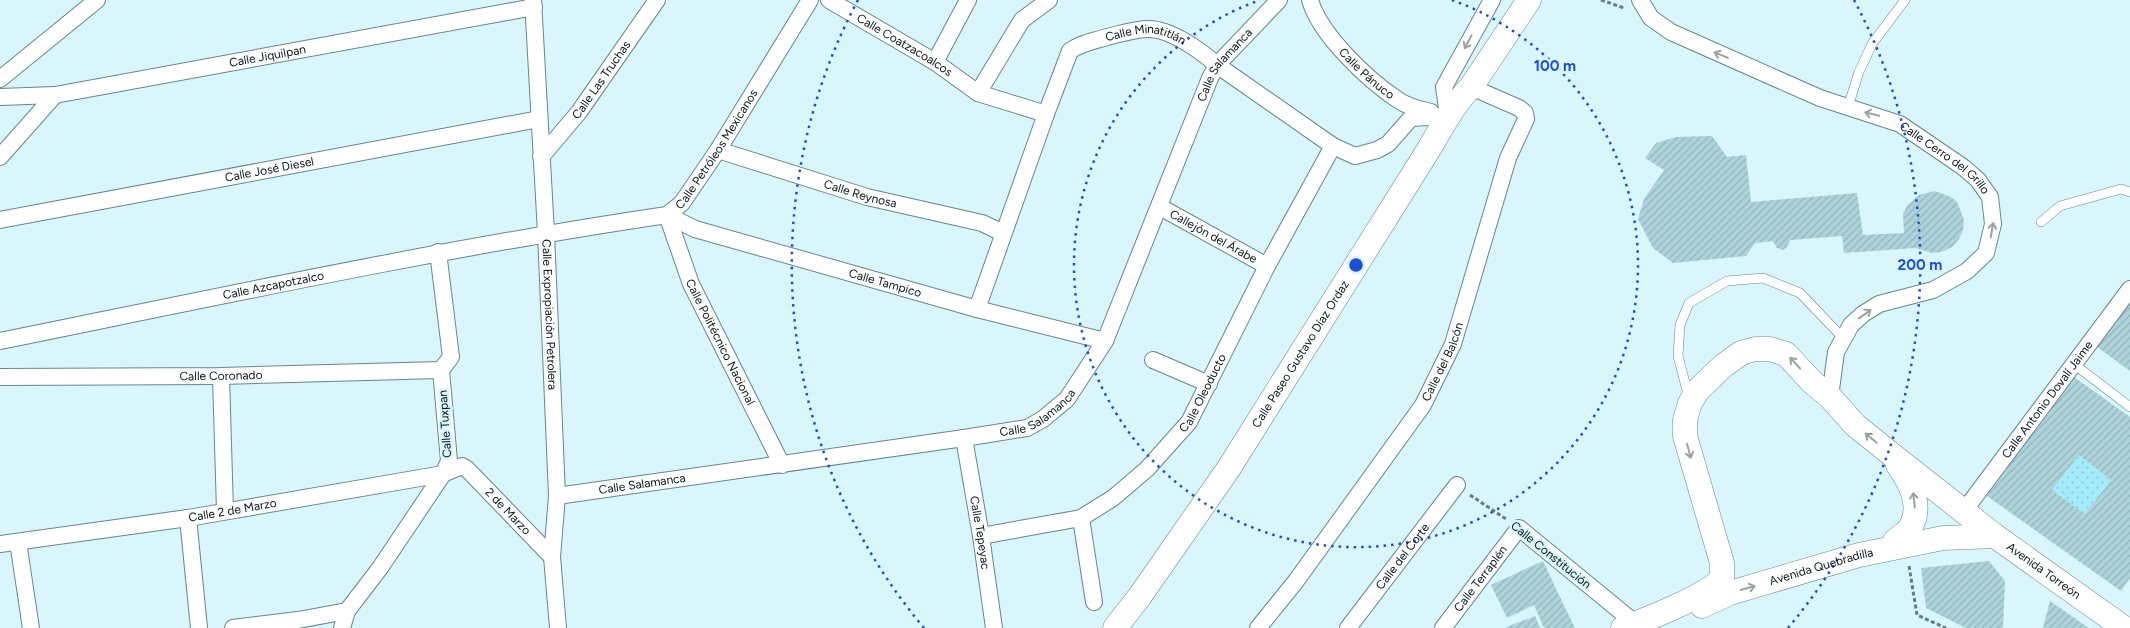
<svg xmlns="http://www.w3.org/2000/svg" width="2130" height="628" viewBox="0 0 2130 628" font-family="Figtree,sans-serif">
	<style>
		.garden { fill: url(#garden-dots) }
		.building { fill: url(#building-hatch); fill-rule: evenodd }
		.lines { fill: none; stroke-linecap: round; stroke-linejoin: round }
		.lane-casing { stroke: #64878e; stroke-width: 10 }
		.street-casing { stroke: #64878e; stroke-width: 18 }
		.secondary-casing { stroke: #64878e; stroke-width: 25 }
		.path { stroke: #677c81; stroke-width: 3; stroke-dasharray: 4 2.5; stroke-linecap: butt }
		.lane { stroke: #fff; stroke-width: 9 }
		.street { stroke: #fff; stroke-width: 16 }
		.secondary { stroke: #fff; stroke-width: 24 }
		.oneway { stroke: #9ca1a3 }
		.ring { fill: none; stroke: #1d4ed8; stroke-width: 2.5; stroke-dasharray: 2.5 5 }
		.labels { text-anchor: middle; dominant-baseline: central; stroke-width: 5; stroke-linejoin: round; paint-order: stroke }
		.street-label { font-size: 12px; fill: #071518; stroke: #d8f6fc }
		.centre { fill: #1d4ed8; stroke: #d8f6fc; stroke-width: 2.5 }
		.ring-label { font-size: 15px; text-anchor: middle; font-weight: bold; fill: #1d4ed8; stroke: #d8f6fc; stroke-width: 5; stroke-linejoin: round; paint-order: stroke }
	</style>
	<defs>
		<pattern id="garden-dots" width="8" height="8" patternUnits="userSpaceOnUse" patternTransform="scale(1.25)"><rect width="8" height="8" fill="#a4ecfb"/><path d="M2 2h.1M6 6h.1" fill="none" stroke="#8ccad6" stroke-width="1.8" stroke-linecap="round"/></pattern>
		<pattern id="building-hatch" width="6" height="6" patternUnits="userSpaceOnUse" patternTransform="scale(1.25)"><rect width="6" height="6" fill="#aed3db"/><path d="M-1 1l2-2M0 6l6-6M5 7l2-2" fill="none" stroke="#94b4bb"/></pattern>
	</defs>
	<rect width="100%" height="100%" fill="#d8f6fc"/>
	<path class="garden" d="M2079 455 2111 480 2085 514 2052 490Z"/>
	<g class="building">
		<path d="M1712 136 1727 157 1746 155 1751 202 1857 193 1863 235 1904 233 1903 214 1907 206 1919 195 1935 191 1951 197 1957 202 1964 220 1963 230 1959 239 1952 247 1942 252 1932 253 1916 248 1844 253 1842 236 1790 240 1787 247 1783 250 1777 248 1773 241 1755 243 1746 256 1673 263 1653 248 1638 219 1644 199 1664 170 1645 158 1656 143 1676 137Z"/>
		<path d="M2130 301V371L2097 347Z"/>
		<path d="M2074 377 2130 417V578L2121 591 1987 496ZM2079 455 2111 480 2085 514 2052 490Z"/>
		<path d="M1543 561 1558 593 1575 628H1544L1534 605 1507 618 1491 585Z"/>
		<path d="M1989 561 2005 581 2003 628H1966L1926 608 1921 568Z"/>
		<path d="M2050 601 2089 628H2043Z"/>
		<path d="M1535 616 1540 628H1505L1514 624Z"/>
	</g>
	<g class="lines">
		<defs>
			<g id="lane">
				<path d="M1848 107 1859 72 1872 44 1905 0"/>
				<path d="M2041 222 2060 206 2121 189 2130 192"/>
				<path d="M2074 364 2130 407"/>
				<path d="M1689 398 1678 356 1680 325 1689 303 1727 281 1763 278 1800 293 1843 338"/>
			</g>
			<g id="street">
				<path id="s1" d="M533 0 546 233 557 496 552 557 558 628"/>
				<path id="s2" d="M829 0 935 62 978 93 1046 114"/>
				<path id="s3" d="M1310 0C1320 35 1368 80 1398 100 1408 107 1419 109 1431 112"/>
				<path id="s4" d="M1640 0 1651 18 1671 32 1820 98 1900 124 1963 167 1978 180 1990 197 1993 224 1986 253 1967 271 1933 290 1879 304 1863 314 1851 325 1836 352 1830 397"/>
				<path d="M935 62 968 0"/>
				<path d="M0 79 97 0"/>
				<path d="M978 93 1022 20 1049 0"/>
				<path id="s5" d="M0 97 55 95 534 7"/>
				<path d="M1448 116 1444 87 1492 0"/>
				<path id="s6" d="M718 150 867 197 982 223 1003 233"/>
				<path d="M0 157 55 95"/>
				<path id="s7" d="M541 157 579 112 657 0"/>
				<path id="s8" d="M1160 207 1267 266"/>
				<path id="s9" d="M667 215 695 229 977 309 1105 341"/>
				<path id="s10" d="M667 215 691 284 782 465"/>
				<path id="s11" d="M0 220 539 119"/>
				<path id="s12" d="M977 309 1046 114 1070 51C1081 43 1094 41 1107 37 1120 34 1135 29 1149 29 1171 29 1201 51 1217 65L1333 146 1355 156 1377 150 1388 144 1411 118 1448 116"/>
				<path id="s13" d="M0 341C222 296 443 248 667 215L682 203 718 150 810 0"/>
				<path d="M1153 360 1209 384"/>
				<path d="M221 376 225 511"/>
				<path id="s14" d="M0 377 221 376 441 370"/>
				<path id="s15" d="M964 438 981 536 994 628"/>
				<path id="s16" d="M557 496 964 438 1027 428 1043 419 1067 399 1105 341 1210 78 1217 65 1279 0"/>
				<path id="s17" d="M1964 511 2130 289"/>
				<path d="M188 518 199 628"/>
				<path d="M1081 518 1094 602"/>
				<path id="s18" d="M981 536 1081 518 1113 498 1147 469 1189 422 1267 266 1333 146"/>
				<path d="M18 542 31 628"/>
				<path id="s19" d="M0 544 188 518 443 474 462 466 467 469 552 557"/>
				<path d="M233 628 298 620 347 611"/>
				<path d="M342 628 347 611 380 568 443 474 449 461 441 370 451 357 438 252"/>
				<path id="s20" d="M1258 628 1296 581 1423 405 1453 344 1508 158 1526 119 1525 113 1519 108 1471 87"/>
				<path id="s21" d="M1348 628 1457 485"/>
				<path id="s22" d="M1443 628 1519 528 1641 628"/>
			</g>
			<g id="secondary">
				<path d="M1895 541C1899 537 1907 533 1910 528 1923 506 1911 484 1898 465"/>
				<path id="s23" d="M1702 606 1730 593 1859 555 1943 538 1995 536"/>
				<path id="s24" d="M1115 628 1140 596 1229 468 1429 149C1442 127 1453 105 1471 87L1529 0"/>
				<path id="s25" d="M1623 628C1648 619 1704 597 1722 579V563L1685 436V420L1690 403 1698 390 1723 366 1741 353 1755 349H1770L1786 354 1812 382 1830 397 1855 425 1891 454 1995 536 2124 628"/>
			</g>
		</defs>
		<use href="#lane" class="lane-casing"/>
		<use href="#street" class="street-casing"/>
		<use href="#secondary" class="secondary-casing"/>
		<g class="path">
			<path d="M1601 0 1624 8"/>
			<path d="M1470 495 1506 519"/>
			<path d="M1909 566 1917 615 1946 628"/>
		</g>
		<use href="#lane" class="lane"/>
		<use href="#street" class="street"/>
		<use href="#secondary" class="secondary"/>
	</g>
	<defs><path id="oneway-shaft" d="M-6 0H5M1.5-3L5.5 0L1.5 3" fill="none" stroke-width="1.6" stroke-linecap="round" stroke-linejoin="round" transform="scale(1.25)"/></defs>
	<g class="oneway">
		<use href="#oneway-shaft" transform="translate(1468 42) rotate(118)"/>
		<use href="#oneway-shaft" transform="translate(1721 55) rotate(-158)"/>
		<use href="#oneway-shaft" transform="translate(1872 114) rotate(-166)"/>
		<use href="#oneway-shaft" transform="translate(1992 230) rotate(-80)"/>
		<use href="#oneway-shaft" transform="translate(1865 314) rotate(-36)"/>
		<use href="#oneway-shaft" transform="translate(1795 363) rotate(-133)"/>
		<use href="#oneway-shaft" transform="translate(1871 438) rotate(-141)"/>
		<use href="#oneway-shaft" transform="translate(1689 451) rotate(75)"/>
		<use href="#oneway-shaft" transform="translate(1914 500) rotate(-96)"/>
		<use href="#oneway-shaft" transform="translate(1748 588) rotate(-16)"/>
	</g>
	<g class="ring">
		<path d="M1452 0A282 282 0 1 1 1260 0"/>
		<path d="M924 628A564 564 0 0 1 858 0M1854 0A564 564 0 0 1 1788 628"/>
	</g>
	<g class="labels">
		<g class="street-label">
			<text stroke="none"><textPath href="#s12" startOffset="354">Calle Minatitlán</textPath></text>
			<text stroke="none"><textPath href="#s2" startOffset="88">Calle Coatzacoalcos</textPath></text>
			<text stroke="none"><textPath href="#s5" startOffset="271">Calle Jiquilpan</textPath></text>
			<text stroke="none"><textPath href="#s16" startOffset="896">Calle Salamanca</textPath></text>
			<text stroke="none"><textPath href="#s3" startOffset="94">Calle Pánuco</textPath></text>
			<text stroke="none"><textPath href="#s7" startOffset="98">Calle Las Truchas</textPath></text>
			<text stroke="none"><textPath href="#s13" startOffset="762">Calle Petróleos Mexicanos</textPath></text>
			<text stroke="none"><textPath href="#s4" startOffset="349">Calle Cerro del Grillo</textPath></text>
			<text stroke="none"><textPath href="#s11" startOffset="274">Calle José Diesel</textPath></text>
			<text stroke="none"><textPath href="#s6" startOffset="149">Calle Reynosa</textPath></text>
			<text stroke="none"><textPath href="#s8" startOffset="61">Callejón del Árabe</textPath></text>
			<text stroke="none"><textPath href="#s9" startOffset="229">Calle Tampico</textPath></text>
			<text stroke="none"><textPath href="#s13" startOffset="279">Calle Azcapotzalco</textPath></text>
			<text stroke="none"><textPath href="#s1" startOffset="315">Calle Expropiación Petrolera</textPath></text>
			<text stroke="none"><textPath href="#s10" startOffset="138">Calle Politécnico Nacional</textPath></text>
			<text stroke="none"><textPath href="#s24" startOffset="331">Calle Paseo Gustavo Díaz Ordaz</textPath></text>
			<text stroke="none"><textPath href="#s20" startOffset="325">Calle del Balcón</textPath></text>
			<text stroke="none"><textPath href="#s14" startOffset="221">Calle Coronado</textPath></text>
			<text stroke="none"><textPath href="#s18" startOffset="279">Calle Oleoducto</textPath></text>
			<text stroke="none"><textPath href="#s17" startOffset="139">Calle Antonio Dovalí Jaime</textPath></text>
			<text stroke="none"><textPath href="#s16" startOffset="491">Calle Salamanca</textPath></text>
			<text transform="translate(445 424) rotate(-94)">Calle Tuxpan</text>
			<text stroke="none"><textPath href="#s16" startOffset="86">Calle Salamanca</textPath></text>
			<text stroke="none"><textPath href="#s19" startOffset="235">Calle 2 de Marzo</textPath></text>
			<text stroke="none"><textPath href="#s19" startOffset="534">2 de Marzo</textPath></text>
			<text stroke="none"><textPath href="#s15" startOffset="96">Calle Tepeyac</textPath></text>
			<text transform="translate(1551 555) rotate(39)">Calle Constitución</text>
			<text stroke="none"><textPath href="#s21" startOffset="90">Calle del Corte</textPath></text>
			<text stroke="none"><textPath href="#s23" startOffset="126">Avenida Quebradilla</textPath></text>
			<text stroke="none"><textPath href="#s25" startOffset="749">Avenida Torreón</textPath></text>
			<text stroke="none"><textPath href="#s22" startOffset="62">Calle Terraplén</textPath></text>
		</g>
	</g>
	<circle cx="1356" cy="265" r="8" class="centre"/>
	<g class="ring-label">
		<text x="1555" y="71">100 m</text>
		<text x="1920" y="270">200 m</text>
	</g>
</svg>
